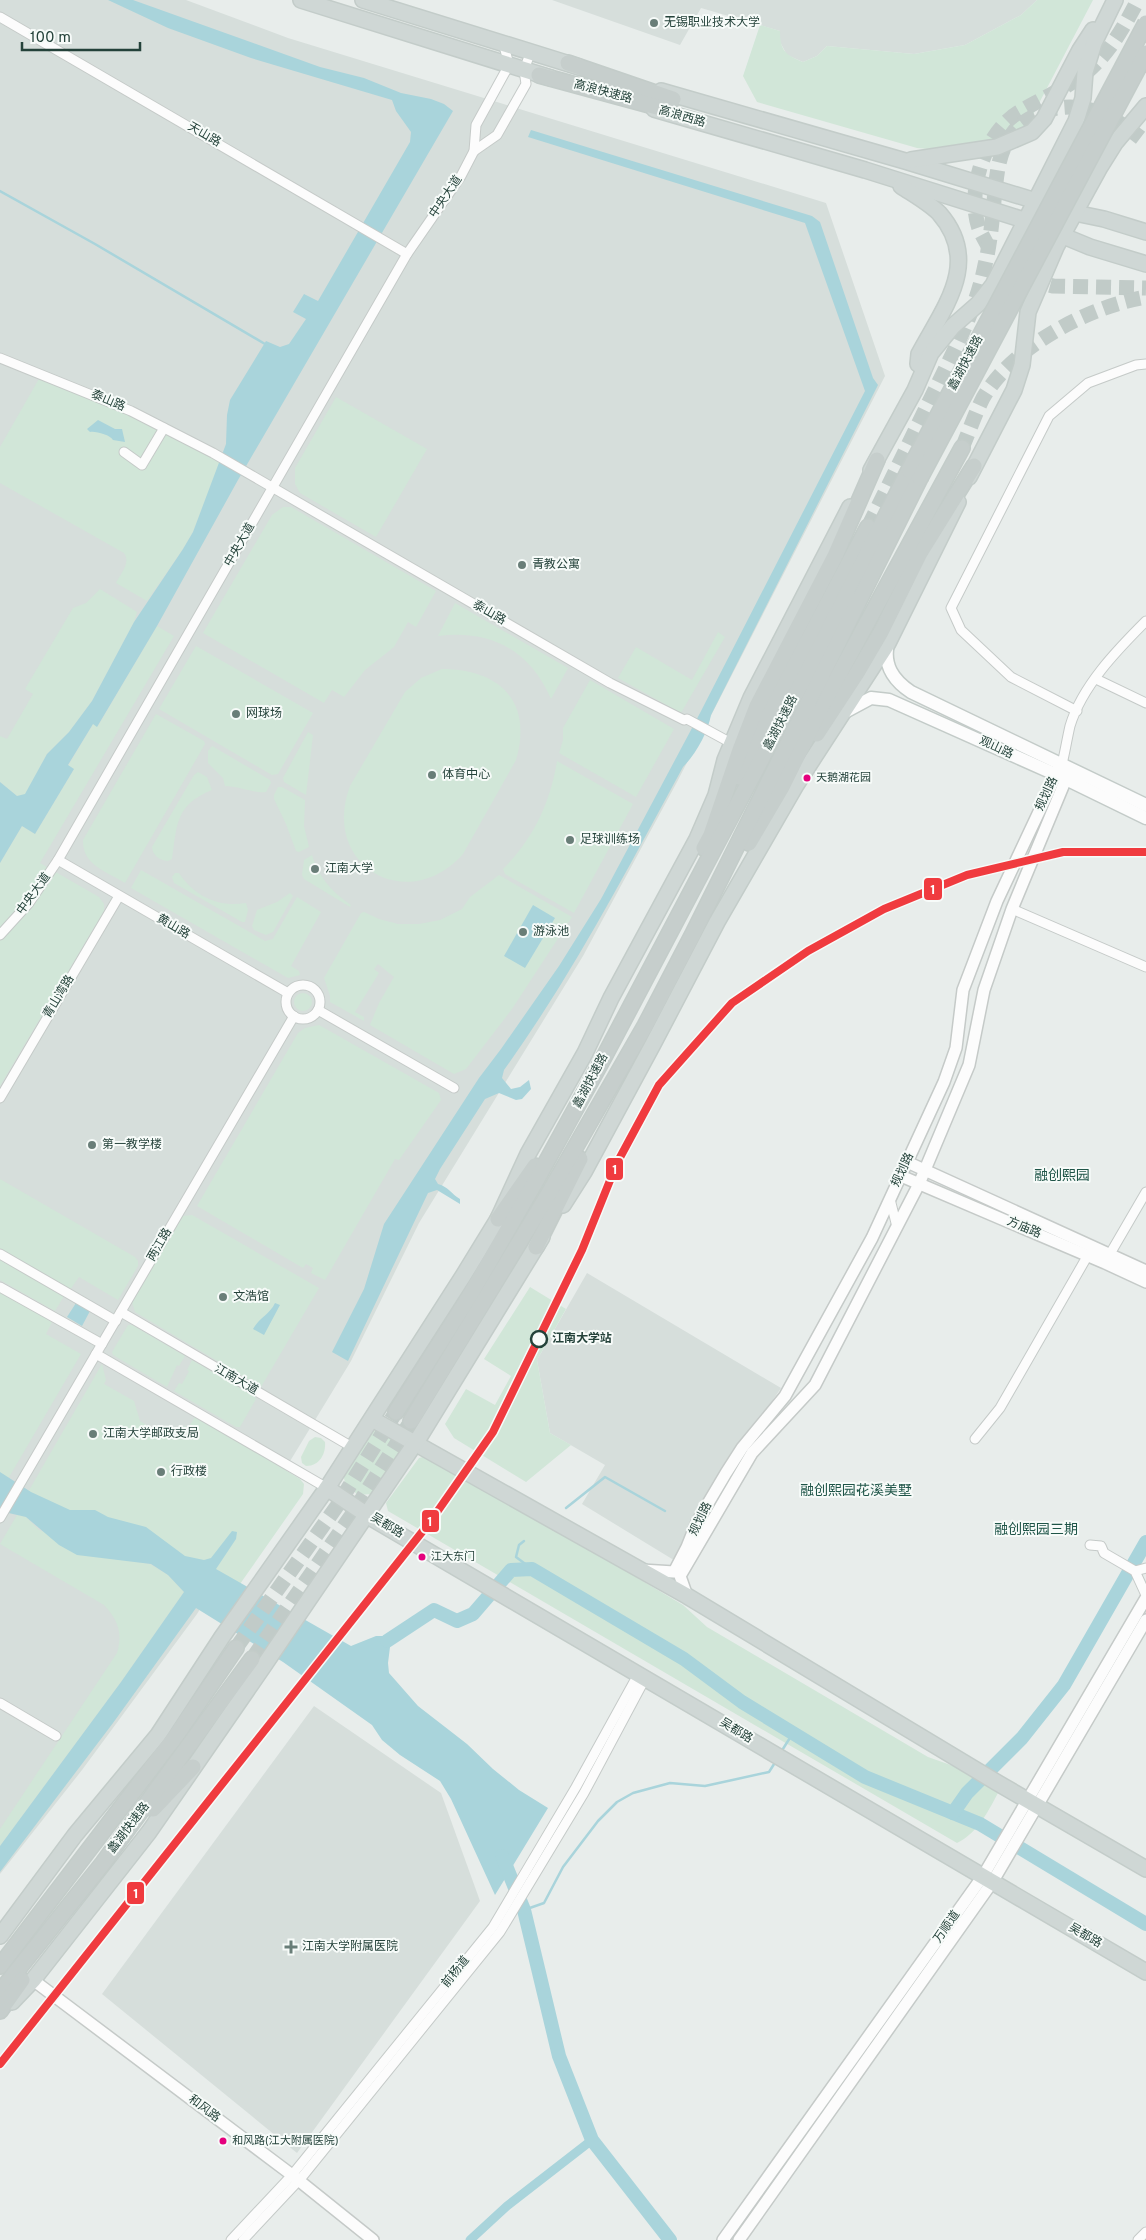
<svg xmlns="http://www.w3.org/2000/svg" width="1146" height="2240" viewBox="0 0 1146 2240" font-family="Overpass,'Noto Sans SC',sans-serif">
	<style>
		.built { fill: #d6dedb }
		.green { fill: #d1e6d8 }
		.water { fill: #a9d4db }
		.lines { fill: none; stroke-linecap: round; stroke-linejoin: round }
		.stream { stroke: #a9d4db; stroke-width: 2.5 }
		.canal { stroke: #a9d4db; stroke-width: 9 }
		.river { stroke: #a9d4db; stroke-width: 14 }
		.trunk-tunnel { stroke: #c1cbc8; stroke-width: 15; stroke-dasharray: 15 8; stroke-linecap: butt }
		.minor-casing { stroke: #c5cac8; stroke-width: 11 }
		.tertiary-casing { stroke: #c5cac8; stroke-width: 14 }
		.secondary-casing { stroke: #c3cbc8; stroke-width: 15 }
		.primary-casing { stroke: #c3ccc9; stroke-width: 18 }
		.trunk-casing { stroke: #c3ccc9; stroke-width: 18 }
		.minor { stroke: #fcfcfc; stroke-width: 9 }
		.tertiary { stroke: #fcfcfc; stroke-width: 11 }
		.secondary { stroke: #fcfcfc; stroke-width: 12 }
		.primary { stroke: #cfd7d5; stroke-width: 15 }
		.trunk { stroke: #c6cecc; stroke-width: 15 }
		.trunk-bridge-casing { stroke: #c3ccc9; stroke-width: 18; stroke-linecap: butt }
		.trunk-bridge { stroke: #c6cecc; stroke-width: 15 }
		.metro-1-casing { stroke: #f7fbf9; stroke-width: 11 }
		.metro-1 { stroke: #f03b3f; stroke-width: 8 }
		.poi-dot { fill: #697e78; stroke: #f7fbf9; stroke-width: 2 }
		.bus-dot { fill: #e5007d; stroke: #f7fbf9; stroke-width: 2 }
		.stop-dot { fill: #f7fbf9; stroke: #24423a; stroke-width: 2.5 }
		.labels { text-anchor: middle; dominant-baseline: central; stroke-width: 4; stroke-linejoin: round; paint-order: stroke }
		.bus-label { font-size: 11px; fill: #24423a; stroke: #f7fbf9; text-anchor: start }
		.poi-label { font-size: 12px; fill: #24423a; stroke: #f7fbf9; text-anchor: start }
		.street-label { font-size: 12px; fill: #24423a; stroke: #f7fbf9 }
		.stop-label { font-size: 12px; font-weight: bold; fill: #24423a; stroke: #f7fbf9; text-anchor: start }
		.neighbourhood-label { font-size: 14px; fill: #1f5548; stroke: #f7fbf9 }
		.line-badge { stroke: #f7fbf9; stroke-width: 2 }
		.badge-label { font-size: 14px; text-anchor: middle; font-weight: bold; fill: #fff }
	</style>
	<rect width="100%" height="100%" fill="#e8edeb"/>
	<g class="built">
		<path d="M0 0H186L288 38 826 203 885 376 677 782 583 956 419 1223 351 1361 197 1614 82 1770 0 1874Z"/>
		<path d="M552 0H1037L1021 15 965 45 914 54 827 46 817 56 803 62 787 55 780 42V31L701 8 680 45Z"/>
		<path d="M587 1273 781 1388 735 1455 677 1562 582 1504 605 1465 550 1433 537 1360Z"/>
		<path d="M314 1706 441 1793 480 1901 297 2153 102 1994Z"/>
	</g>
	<g class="green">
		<path d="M1037 0H1093L1025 130 1002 141 951 151 917 148 757 102 743 76 760 25 780 31C780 51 786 55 803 62L817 56 827 46 914 54 965 45 1021 15Z"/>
		<path d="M40 377 98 401 221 459 193 532 183 549 147 601 116 583C121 573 131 563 124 553L0 483V447Z"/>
		<path d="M336 397 427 449 376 537 300 493 295 484V468Z"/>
		<path d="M283 507H291L436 591 416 627 408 622 394 647 365 670 344 697 332 690 324 703 203 633 272 515Z"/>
		<path d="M100 589 137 612 134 622 92 701 69 732 47 754 25 795 17 796 0 782V736L7 739 33 694 25 689 73 608 86 603Z"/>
		<path d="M455 603 568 668 551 699C530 650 490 629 438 636Z"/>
		<path d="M157 626 174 636 40 863 99 897 104 904V911L0 1086V863L22 826 35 834 74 769 68 766 93 724 98 726Z"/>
		<path d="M718 632 725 637 681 713 618 678 636 647 692 680Z"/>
		<path d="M196 646 313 713 278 774 272 775 159 709Z"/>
		<path d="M442 669C500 669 533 702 516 760L463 854C408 916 320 866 350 786L405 692 421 678Z"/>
		<path d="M590 680 674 729 636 797 559 753 563 740V728Z"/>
		<path d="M156 714 204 741 205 744 125 883C106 871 82 865 83 840Z"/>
		<path d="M308 732 313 735 306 795 284 782 283 778Z"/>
		<path d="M212 746 270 780 271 783 266 792C257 794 238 786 225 786L223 778 208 763V751Z"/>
		<path d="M557 761 633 804 574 913 505 874 503 869C533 839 550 804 557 761Z"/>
		<path d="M198 772 207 777 212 790C175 805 177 825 172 859L168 861C159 860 153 856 152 847L194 775Z"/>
		<path d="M278 787H282L305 800 304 826 309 847 299 852 296 851 286 824 274 799V795Z"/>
		<path d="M312 855C319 878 332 892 351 905L350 907 304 879 302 875 304 860Z"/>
		<path d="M141 870 265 941 273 939 297 897 321 912 291 966 299 971 300 975 288 978 131 888Z"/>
		<path d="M175 873H179C194 896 219 908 246 903L248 910 245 922H242L174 883 172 877Z"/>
		<path d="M499 875 572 917 512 1009 466 1069 454 1074 370 1025 379 1003 394 977 378 964 374 969 379 973 355 1012 364 1017V1021L330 1002V996L324 978 361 913 364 912 379 919 398 924H419L440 920 462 909 470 897Z"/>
		<path d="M290 893 293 896 273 932 266 935 254 930 252 926 257 910 277 902Z"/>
		<circle cx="303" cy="1002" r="9"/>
		<path d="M319 1025 439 1093 441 1100 399 1160 395 1159 325 1280 311 1273 313 1268 306 1264 303 1268 197 1206 298 1033 305 1028Z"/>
		<path d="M0 1179 135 1257 138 1261V1266L118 1300 79 1277 70 1290 0 1249Z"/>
		<path d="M192 1215 319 1288 261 1387 135 1312 132 1302 183 1216Z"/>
		<path d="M0 1260 64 1296 55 1311 0 1280Z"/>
		<path d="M530 1287 566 1309 537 1360 550 1433 571 1445 526 1482 454 1438 445 1424 466 1389 495 1405 511 1376 484 1359Z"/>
		<path d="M0 1290 53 1320 46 1334 81 1354 8 1479 0 1475Z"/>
		<path d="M128 1325H132L185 1356 179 1366 177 1365 167 1387 113 1355 112 1352Z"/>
		<path d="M192 1360 254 1396 256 1399 240 1427H236L174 1391 179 1383 182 1384 189 1371 187 1370Z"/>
		<path d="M102 1364 106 1380 104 1384 134 1401 140 1421C163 1435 160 1436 184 1426L189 1427 196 1415 300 1479 304 1484 303 1494 240 1584 68 1511 28 1492Z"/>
		<path d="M380 1430 400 1442 401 1455 372 1494 358 1495 345 1483 343 1472 370 1432Z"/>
		<path d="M315 1437 321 1438 325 1442C326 1453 320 1466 306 1466L302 1463 301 1457 309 1441Z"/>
		<path d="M426 1456 533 1516 683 1605 707 1627 928 1757 959 1768 1000 1789C989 1810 978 1833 957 1843L388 1511 386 1503 419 1458Z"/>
		<path d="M17 1515 26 1517 39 1530 109 1558 150 1564 168 1575 184 1592 121 1682 0 1846V1829L117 1653C123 1633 118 1620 104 1605L0 1544Z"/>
	</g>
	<g class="water">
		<path d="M108 0H133L320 67 364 78 401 93 431 99 444 104 453 111 238 480 157 626 97 727 93 724 68 765 74 769 35 834 22 826 0 863V782L17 796 25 794 47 754 69 732 92 701 134 622 183 549 193 532 226 444 227 415 230 400 266 341 280 347 289 344 306 319 293 312 304 294 318 301 410 142 411 132 396 111 392 100 251 58 168 28Z"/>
		<path d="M531 130 812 216 820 222 873 378 878 385 711 715C708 732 696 754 683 767 627 870 573 974 504 1070L502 1078 511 1089 520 1087 529 1080 531 1089 522 1099 516 1100 499 1093 485 1099 440 1169 435 1179 438 1184C449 1187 451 1194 460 1199V1204L437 1190 428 1193 348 1361 332 1352 364 1289 384 1224 479 1078 501 1049 559 966 601 899 700 713 865 391 805 223 528 137Z"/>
		<path d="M98 420 115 429H122L125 442 113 440C110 435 96 431 90 432L87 429Z"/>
		<path d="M533 905 555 918 525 968 504 956Z"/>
		<path d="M76 1303 90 1311 82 1326 67 1317Z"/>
		<path d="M275 1303 280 1305 264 1335 253 1329C259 1318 270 1314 275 1303Z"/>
		<path d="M0 1472 31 1492 70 1510H95L108 1517 146 1527 185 1556 204 1560 211 1558 232 1531 237 1532 236 1539 216 1569 351 1646 376 1636H385L390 1647 388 1663 389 1673 418 1706 467 1744 493 1769 519 1790 548 1808 495 1895 451 1799 440 1781 400 1755 382 1740 372 1725 283 1662 196 1608 113 1723 0 1872V1846L121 1682 184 1592 168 1575 151 1564 77 1555 59 1545 26 1517 0 1511Z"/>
	</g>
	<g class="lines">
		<g class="stream">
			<path d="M0 191 95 244 265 344"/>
			<path d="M566 1508 605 1477 665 1511"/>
			<path d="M524 1541 519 1545 516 1557 532 1569"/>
			<path d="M781 1752 793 1733"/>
			<path d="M524 1910 544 1903 563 1867 598 1821 617 1802 633 1793 670 1783 705 1786 769 1772 776 1761"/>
		</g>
		<path class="canal" d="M470 2240 507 2206 592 2140"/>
		<g class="river">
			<path d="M387 1641 434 1610 457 1621 473 1614 511 1570 532 1569 684 1659 742 1702 865 1777 980 1824 1146 1924"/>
			<path d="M953 1813 967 1793 1022 1738 1064 1685 1146 1542"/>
			<path d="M502 1856 524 1910 559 2056 592 2140 670 2240"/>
		</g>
		<g class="trunk-tunnel">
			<path d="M989 248C986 242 983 237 980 231 965 194 984 133 1019 112 1042 98 1066 89 1088 71 1110 52 1125 25 1138 0"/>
			<path d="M1028 279 1053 286 1146 288"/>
			<path d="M962 448C969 432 975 414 983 398 1013 346 1088 307 1146 297"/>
			<path d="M868 527C890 483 911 439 933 394 953 353 976 310 985 265 990 244 992 222 994 201 997 175 997 152 1015 130 1022 122 1033 116 1043 112 1083 97 1116 118 1146 142"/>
			<path d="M236 1648 337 1506 396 1412"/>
			<path d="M252 1659 351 1516 411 1421"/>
		</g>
		<defs>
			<g id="minor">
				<path d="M0 17 407 254"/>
				<path d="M474 151 497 135 526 84 524 70 531 51"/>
				<path d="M0 358 131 411 213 453 610 683 684 720 687 719 733 744"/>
				<path d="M124 452 142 465 164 428"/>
				<path d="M1096 679 1146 703"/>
				<path d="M1077 711 1011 677 961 630 951 608 1049 416 1088 383 1136 365 1146 364"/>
				<path d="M1062 764C1065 752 1067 739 1070 726 1082 686 1117 650 1146 621"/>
				<path d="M58 860 288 993"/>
				<path d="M1012 909 1146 967"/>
				<path d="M0 935 29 903 58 860 407 254 461 176 474 151 476 125 509 65 503 42"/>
				<circle cx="303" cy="1002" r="17"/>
				<path d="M318 1010 454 1088"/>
				<path d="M0 1098 119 896"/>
				<path d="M890 1199 897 1227"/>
				<path d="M0 1254 116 1321"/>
				<path d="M1107 1259 1146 1192"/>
				<path d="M0 1287 102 1344"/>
				<path d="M121 1312 352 1447"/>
				<path d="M96 1354 327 1488"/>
				<path d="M975 1439 1000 1408 1088 1255"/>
				<path d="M0 1518 294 1016"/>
				<path d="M1090 1545 1101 1546 1104 1553 1135 1571 1146 1595"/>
				<path d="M1135 1571 1146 1568"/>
				<path d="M0 1703 56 1736"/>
				<path d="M231 2240 292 2175 493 1927 576 1787 639 1673"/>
				<path d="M243 2240 302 2177 500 1932 584 1793 646 1677"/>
				<path d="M1138 2240 1146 2232"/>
			</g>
			<g id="tertiary">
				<path d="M907 1162 1146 1271"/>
				<path d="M901 1176 1105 1263 1146 1282"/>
				<path d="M642 1570 674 1572 687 1547 697 1522 726 1473 742 1448 785 1396 872 1238 944 1082 956 1048 963 990 997 901 1060 767"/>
				<path d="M687 1596 680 1576 752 1453 815 1385 919 1184 969 1065 984 990 1012 909 1066 779 1064 770"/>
				<path d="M33 1980 292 2175 373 2240"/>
				<path d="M723 2240 983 1876 1146 1598"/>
				<path d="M739 2240 993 1881 1146 1620"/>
			</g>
			<g id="secondary">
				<path d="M888 643C883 665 893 680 911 692L1146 805"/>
				<path d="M845 712 871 698 889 700 1066 779 1146 818"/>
			</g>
			<g id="primary">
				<path d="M301 0 551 78"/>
				<path d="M363 0 579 67"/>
				<path d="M661 91 905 161 1075 213 1104 219 1146 232"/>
				<path d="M654 109 865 170 1027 221 1090 247 1146 264"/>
				<path d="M911 160 997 147 1032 132 1044 119 1080 50 1093 30"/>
				<path d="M901 186C913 194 929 203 939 213 982 262 944 307 919 354L918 364"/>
				<path d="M871 470 915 390 931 353 953 326 978 304 993 285 1076 121 1083 98 1085 72 1094 43 1115 0"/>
				<path d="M969 477 1014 390 1022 365 1028 312 1056 247 1100 167 1115 143 1146 106"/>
				<path d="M563 1205 584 1172 652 1046 717 922 796 785 888 643 958 502"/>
				<path d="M372 1419 687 1596 996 1782 1146 1869"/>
				<path d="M327 1488 373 1519 1146 1972"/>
				<path d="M0 1936 75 1835 158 1735 222 1637 327 1488 463 1276 498 1219 528 1154 585 1053 611 998 697 839 716 795 725 760 751 698 850 507"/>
				<path d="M12 2002 33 1980 149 1832 263 1667 420 1436 542 1237"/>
			</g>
			<g id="trunk">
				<path d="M568 63 673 99"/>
				<path d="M539 75 668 110"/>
				<path d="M817 734 857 673 881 632 920 553 974 466"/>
				<path d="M739 777 771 710 868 527"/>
				<path d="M749 843 782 787 824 702 962 448"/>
				<path d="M704 848 711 835 740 750 757 706 835 556 877 460"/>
				<path d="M498 1219 535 1166"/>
				<path d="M536 1247 580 1159"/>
				<path d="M396 1412 469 1297 537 1179 604 1057 810 667 909 470"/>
				<path d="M411 1421 545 1200 645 1026 693 934 920 478"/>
				<path d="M153 1809 193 1767"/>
				<path d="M0 1966 175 1737 236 1648"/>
				<path d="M0 1992 103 1863 252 1659"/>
				<path d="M0 2011 22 1980"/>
			</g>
		</defs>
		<use href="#minor" class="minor-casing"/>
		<use href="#tertiary" class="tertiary-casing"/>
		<use href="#secondary" class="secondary-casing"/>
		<use href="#primary" class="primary-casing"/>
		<use href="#trunk" class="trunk-casing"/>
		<use href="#minor" class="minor"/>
		<use href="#tertiary" class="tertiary"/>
		<use href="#secondary" class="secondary"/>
		<use href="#primary" class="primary"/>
		<use href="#trunk" class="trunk"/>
		<defs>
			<g id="trunk-bridge">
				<path d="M909 470 1146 23"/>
				<path d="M920 478 1146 53"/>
			</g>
		</defs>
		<use href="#trunk-bridge" class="trunk-bridge-casing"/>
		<use href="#trunk-bridge" class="trunk-bridge"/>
		<defs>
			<path id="metro-1" d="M0 2064 430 1522 493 1432 582 1250 617 1163 659 1085 732 1003 808 951 884 909 967 875 1063 852H1146"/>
		</defs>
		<use href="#metro-1" class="metro-1-casing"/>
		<use href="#metro-1" class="metro-1"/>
	</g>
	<g class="poi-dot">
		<circle cx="654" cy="23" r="5"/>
		<circle cx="522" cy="565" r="5"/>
		<circle cx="236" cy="714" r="5"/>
		<circle cx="432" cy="775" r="5"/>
		<circle cx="570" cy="840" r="5"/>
		<circle cx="315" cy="869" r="5"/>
		<circle cx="523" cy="932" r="5"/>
		<circle cx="92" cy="1145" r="5"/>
		<circle cx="223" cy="1297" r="5"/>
		<circle cx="93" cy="1434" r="5"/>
		<circle cx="161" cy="1472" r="5"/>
		<path d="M288.5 1939.5h5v5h5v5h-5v5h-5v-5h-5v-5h5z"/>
	</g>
	<g class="bus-dot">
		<circle cx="807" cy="778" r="4.5"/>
		<circle cx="422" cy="1557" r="4.5"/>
		<circle cx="223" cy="2141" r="4.5"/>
	</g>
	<circle class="stop-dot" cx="539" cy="1339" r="8"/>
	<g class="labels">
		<g class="bus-label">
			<text x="816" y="778">天鹅湖花园</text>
			<text x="431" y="1557">江大东门</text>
			<text x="232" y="2141">和风路(江大附属医院)</text>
		</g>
		<g class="poi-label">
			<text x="664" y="23">无锡职业技术大学</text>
			<text x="532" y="565">青教公寓</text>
			<text x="246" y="714">网球场</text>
			<text x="442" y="775">体育中心</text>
			<text x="580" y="840">足球训练场</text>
			<text x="325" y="869">江南大学</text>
			<text x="533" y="932">游泳池</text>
			<text x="102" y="1145">第一教学楼</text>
			<text x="233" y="1297">文浩馆</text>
			<text x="103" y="1434">江南大学邮政支局</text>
			<text x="171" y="1472">行政楼</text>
			<text x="302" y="1947">江南大学附属医院</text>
		</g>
		<g class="street-label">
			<text transform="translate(603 92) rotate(15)">高浪快速路</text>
			<text transform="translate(682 117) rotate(16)">高浪西路</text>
			<text transform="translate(204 135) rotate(30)">天山路</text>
			<text transform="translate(446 197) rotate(-56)">中央大道</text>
			<text transform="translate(966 363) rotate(-62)">蠡湖快速路</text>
			<text transform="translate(108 401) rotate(23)">泰山路</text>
			<text transform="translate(240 545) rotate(-60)">中央大道</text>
			<text transform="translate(489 613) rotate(30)">泰山路</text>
			<text transform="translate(781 723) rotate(-63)">蠡湖快速路</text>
			<text transform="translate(996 748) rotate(25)">观山路</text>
			<text transform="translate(1047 794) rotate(-65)">规划路</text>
			<text transform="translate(34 894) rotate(-54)">中央大道</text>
			<text transform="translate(173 927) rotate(30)">黄山路</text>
			<text transform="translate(59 997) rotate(-59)">青山湾路</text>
			<text transform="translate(591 1081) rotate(-62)">蠡湖快速路</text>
			<text transform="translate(903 1170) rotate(-65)">规划路</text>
			<text transform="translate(1024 1228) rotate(23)">方庙路</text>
			<text transform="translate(160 1245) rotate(-60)">两江路</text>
			<text transform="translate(236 1380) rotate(30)">江南大道</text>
			<text transform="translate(701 1519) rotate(-64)">规划路</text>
			<text transform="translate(387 1526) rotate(31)">吴都路</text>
			<text transform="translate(736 1731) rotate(31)">吴都路</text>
			<text transform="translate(129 1828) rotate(-53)">蠡湖快速路</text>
			<text transform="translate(947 1927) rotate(-55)">万顺道</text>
			<text transform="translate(1085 1936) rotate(30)">吴都路</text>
			<text transform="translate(456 1972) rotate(-51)">前杨道</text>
			<text transform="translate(204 2109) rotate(37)">和风路</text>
		</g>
		<g class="stop-label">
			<text x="552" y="1339">江南大学站</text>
		</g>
		<g class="neighbourhood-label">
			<text x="1062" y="1176">融创·熙园</text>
			<text x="856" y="1491">融创熙园·花溪美墅</text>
			<text x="1036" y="1530">融创熙园三期</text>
		</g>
	</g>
	<g class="line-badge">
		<rect x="923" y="877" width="20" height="24" rx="5" fill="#f03b3f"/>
		<rect x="605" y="1157" width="19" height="24" rx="5" fill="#f03b3f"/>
		<rect x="421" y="1509" width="19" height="24" rx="5" fill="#f03b3f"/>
		<rect x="126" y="1881" width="19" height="24" rx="5" fill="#f03b3f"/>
	</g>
	<g class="badge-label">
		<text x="933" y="894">1</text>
		<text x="615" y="1174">1</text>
		<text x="430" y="1526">1</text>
		<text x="136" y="1898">1</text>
	</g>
	<path d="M22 42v8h118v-8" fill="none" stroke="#24423a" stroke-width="2.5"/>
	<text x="30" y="42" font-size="15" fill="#24423a" stroke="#f7fbf9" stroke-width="4" paint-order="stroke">100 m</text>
</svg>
